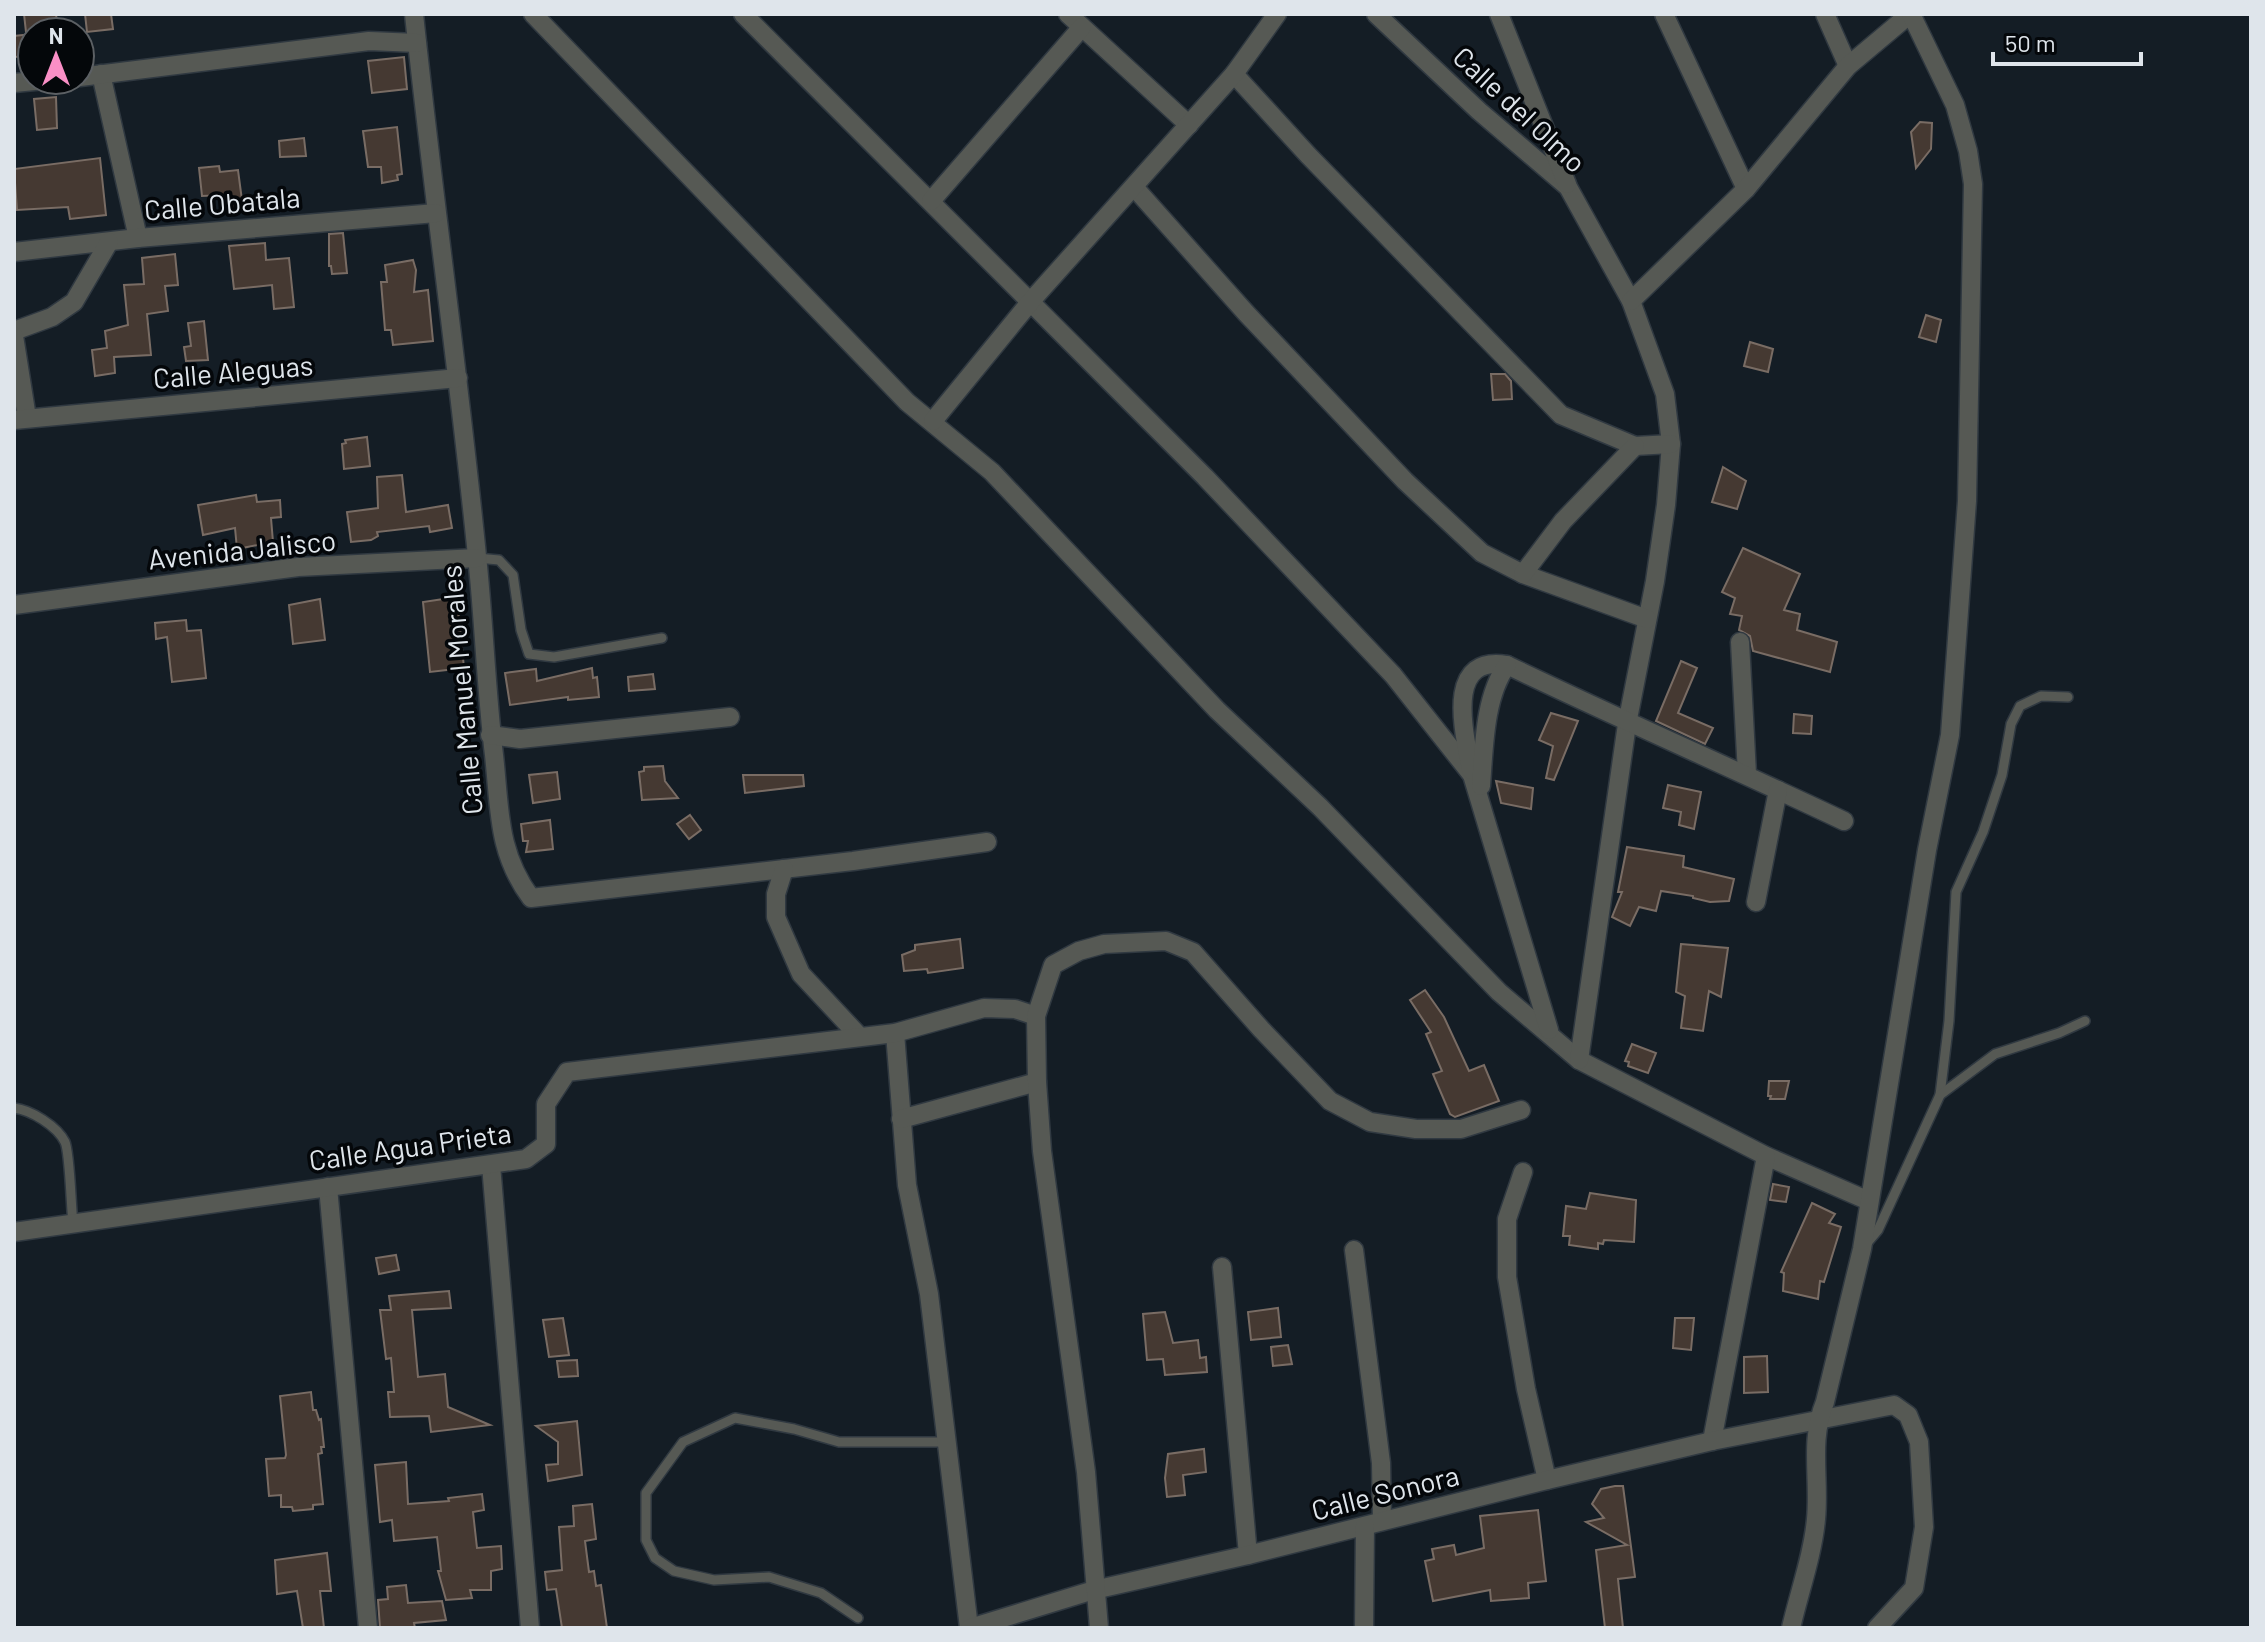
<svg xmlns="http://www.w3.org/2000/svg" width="2265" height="1642" viewBox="0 0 2265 1642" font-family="Barlow,sans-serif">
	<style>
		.building { fill: #453932; stroke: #796c64; stroke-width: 2 }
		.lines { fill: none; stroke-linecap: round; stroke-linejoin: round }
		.lane-casing { stroke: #303941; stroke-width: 12 }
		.street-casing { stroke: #303941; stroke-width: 21 }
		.lane { stroke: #565954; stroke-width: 9 }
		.street { stroke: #565954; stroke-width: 18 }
		.labels { text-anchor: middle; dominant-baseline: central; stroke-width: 7; stroke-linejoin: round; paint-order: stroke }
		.street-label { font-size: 28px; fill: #dfe5eb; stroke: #04070a }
	</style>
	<rect width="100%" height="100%" fill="#141d25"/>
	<g class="building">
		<path d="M24 14H56L58 32H26Z"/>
		<path d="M85 14H111L113 29 87 32Z"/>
		<path d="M32 34V56L14 57V36Z"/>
		<path d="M404 57 407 89 372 93 368 61Z"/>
		<path d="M56 97 57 128 37 130 34 99Z"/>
		<path d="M1920 122 1932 123 1931 149 1916 168 1911 132Z"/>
		<path d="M397 127 402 174 397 175 398 180 382 183 381 167H368L363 131Z"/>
		<path d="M304 138 306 156 280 157 279 141Z"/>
		<path d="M100 158 106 215 70 219 68 207 17 210 14 169Z"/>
		<path d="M219 166 220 172 238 170 243 208 226 211 224 195 202 196 199 168Z"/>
		<path d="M343 233 347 273 332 274 331 266H329V234Z"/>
		<path d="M265 243 266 260 289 258 294 307 274 309 272 285 234 289 229 246Z"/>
		<path d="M175 254 178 285 165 286 168 311 147 314 151 355 114 357 115 373 95 376 92 350 107 348 105 331 128 325 124 285 144 284 142 258Z"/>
		<path d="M413 260 416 270 414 292 428 290 433 341 393 345 391 330H385L381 282H387L385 265Z"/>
		<path d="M1926 315 1941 320 1936 342 1919 337Z"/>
		<path d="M204 321 208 360 186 361 184 347 191 346 188 323Z"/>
		<path d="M1750 342 1773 349 1768 372 1744 366Z"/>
		<path d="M1491 374H1505L1511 381 1512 399 1493 400Z"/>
		<path d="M367 437 370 466 344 469 342 444 346 443 345 440Z"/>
		<path d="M1723 467 1746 481 1737 509 1712 502Z"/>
		<path d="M402 475 406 512 448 505 452 528 430 532 429 526 377 532 378 536 371 540 351 542 347 512 378 508 377 477Z"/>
		<path d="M256 495 257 502 280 500 281 517 271 518 273 542 237 549 235 528 203 535 198 505Z"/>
		<path d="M1743 548 1800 574 1784 610 1800 614 1797 630 1837 642 1830 672 1753 651 1750 636 1739 630 1742 616 1730 614 1735 598 1722 592Z"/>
		<path d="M457 597 464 668 430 672 423 602Z"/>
		<path d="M320 599 325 640 293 644 289 605Z"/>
		<path d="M186 620 187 631 201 630 206 678 172 682 167 637 156 639 155 623Z"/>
		<path d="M1681 661 1697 668 1678 713 1713 728 1705 744 1656 721Z"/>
		<path d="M592 668 593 678 597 677 599 697 568 700V697L510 705 505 673 536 669 537 681Z"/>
		<path d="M653 674 655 689 629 691 628 677Z"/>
		<path d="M1551 713 1578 721 1554 780 1546 778 1553 746 1539 740Z"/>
		<path d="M1794 714 1812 716 1811 734 1793 733Z"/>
		<path d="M663 766 665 781 678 798 642 800 639 772 644 771V767Z"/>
		<path d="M557 772 560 799 533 803 529 775Z"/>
		<path d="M743 775H803L804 786 745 793Z"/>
		<path d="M1496 781 1533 788 1531 809 1501 803Z"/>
		<path d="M1668 785 1701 792 1694 829 1679 825 1681 812 1663 808Z"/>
		<path d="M690 815 701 830 689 839 677 824Z"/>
		<path d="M550 820 553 849 526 852 528 841H523L521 824Z"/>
		<path d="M1627 847 1684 856 1683 867 1734 879 1729 901 1710 902 1693 898V896L1661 891 1656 911 1639 907 1630 926 1612 917 1622 892H1618Z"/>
		<path d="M960 939 963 968 928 973 927 969 904 971 902 955 915 950V945Z"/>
		<path d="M1681 944 1728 948 1721 997 1709 991 1703 1031 1681 1028 1685 996 1676 992Z"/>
		<path d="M1425 990 1444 1017 1469 1071 1484 1065 1499 1101 1455 1117 1450 1114 1433 1074 1442 1071 1426 1034 1431 1032 1410 1000Z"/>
		<path d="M1632 1044 1656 1053 1648 1073 1628 1066 1629 1062 1625 1061Z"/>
		<path d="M1769 1081H1789L1785 1099H1770L1771 1096H1768Z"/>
		<path d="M1773 1184 1789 1187 1786 1202 1770 1200Z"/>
		<path d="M1590 1193 1636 1200 1634 1242 1604 1240 1603 1244 1598 1243V1249L1569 1245 1570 1236H1563L1566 1206 1586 1209Z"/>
		<path d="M1812 1203 1835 1214 1829 1223 1841 1227 1824 1282 1820 1281 1818 1299 1783 1291 1784 1273 1781 1272Z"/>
		<path d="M396 1255 399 1270 379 1274 376 1258Z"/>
		<path d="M449 1291 451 1308 412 1310 418 1377 445 1374 448 1407 490 1425 431 1432 429 1416 390 1417 388 1392H394L391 1358 386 1359 380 1310H391L389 1296Z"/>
		<path d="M1278 1308 1281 1337 1251 1340 1248 1312Z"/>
		<path d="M1165 1312 1173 1343 1198 1340 1200 1358 1206 1357 1207 1372 1165 1375 1163 1359 1147 1360 1143 1314Z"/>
		<path d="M563 1318 569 1355 549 1357 543 1320Z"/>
		<path d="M1675 1318H1694L1691 1350 1673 1348Z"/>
		<path d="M1288 1345 1292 1364 1273 1366 1271 1347Z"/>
		<path d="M1767 1356 1768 1392 1744 1393V1357Z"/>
		<path d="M577 1360 578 1376 559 1377 557 1361Z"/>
		<path d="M311 1392 313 1410H316L319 1420 321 1419 324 1447H321L322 1453 318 1454 323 1504 313 1505V1509L293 1511 292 1507H281V1495L269 1496 266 1459 285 1458 286 1455 280 1396Z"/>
		<path d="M577 1421 582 1475 548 1481 546 1465 558 1464V1442L536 1426Z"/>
		<path d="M1204 1449 1206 1472 1183 1475 1185 1495 1167 1497 1165 1478 1168 1454Z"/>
		<path d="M406 1462 408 1504 449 1501 448 1498 482 1494 484 1510 473 1512 477 1548 501 1546 502 1569 491 1571V1590H470L472 1598 446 1600 438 1571H441L437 1537 394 1541 392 1520 380 1522 375 1465Z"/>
		<path d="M1615 1486H1623L1635 1577 1618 1579 1623 1628H1605L1596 1550 1627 1545 1586 1522 1604 1518 1592 1504 1601 1489Z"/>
		<path d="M592 1504 596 1539 585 1541 589 1572 594 1571 596 1586 601 1585 607 1628H562L556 1589 547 1590 545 1572 562 1570 559 1527 574 1526 573 1506Z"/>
		<path d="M1538 1510 1546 1581 1528 1583 1529 1598 1491 1601 1490 1590 1433 1601 1425 1561 1434 1559 1432 1549 1454 1545 1456 1555 1484 1548 1480 1516Z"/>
		<path d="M327 1553 331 1591H320L324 1628H303L297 1591 277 1594 275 1560Z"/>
		<path d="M406 1585 408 1603 442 1601 446 1620 414 1623 415 1628H380L378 1600 388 1599 387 1587Z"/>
	</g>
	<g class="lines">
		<defs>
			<g id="lane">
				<path d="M477 558 499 560 513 575 521 630 529 654 554 657 662 638"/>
				<path d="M1940 1095 1949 1021 1956 892 1983 832 2002 775 2011 724 2020 706 2041 696 2068 697"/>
				<path d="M14 1108C31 1110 57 1126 65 1142 70 1153 71 1208 73 1223"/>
				<path d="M1867 1243 1878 1230 1940 1095 1995 1054 2059 1033 2085 1021"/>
				<path d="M858 1618 821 1593 769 1577 714 1580 674 1571 655 1558 646 1540V1493L683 1442 735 1418 794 1429 839 1442H946"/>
			</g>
			<g id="street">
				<path d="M414 14C433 195 459 375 477 556 484 622 486 689 494 755 500 809 497 852 531 898L853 861 987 842"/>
				<path d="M533 14 907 402 992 472 1217 710 1320 807 1499 992 1579 1060 1766 1156 1869 1201"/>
				<path d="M743 14 1205 477 1393 675 1472 775 1549 1030"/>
				<path d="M1068 14 1189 125"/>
				<path d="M1376 14 1479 111 1568 187 1631 301 1665 394 1671 444 1666 505 1655 581 1627 724 1579 1060"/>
				<path d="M1499 14 1567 184"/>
				<path d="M1664 14 1746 189"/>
				<path d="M1825 14 1848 66"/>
				<path d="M101 74 138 238"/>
				<path d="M1234 74 1308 155 1561 415 1635 446 1671 444"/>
				<path d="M80 77 369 41 417 43"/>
				<path d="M14 83 45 80"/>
				<path d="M1134 187 1246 313 1405 481 1482 553 1523 574 1647 619"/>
				<path d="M931 201 1082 27"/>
				<path d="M14 252 138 238 436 213"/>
				<path d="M1631 301 1746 189 1848 66 1910 14"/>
				<path d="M14 331 52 317 74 302 109 242"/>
				<path d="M14 336 27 418"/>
				<path d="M14 420 458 378"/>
				<path d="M933 421 1031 301 1234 74 1277 14"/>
				<path d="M1523 574 1563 521 1635 446"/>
				<path d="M14 605 298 567 477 558"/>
				<path d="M1740 642 1747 774"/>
				<path d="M490 735 520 739 730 717"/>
				<path d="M1471 770C1465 735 1443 654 1507 665 1619 719 1732 768 1844 821"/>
				<path d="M1481 786C1484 748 1484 697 1507 665"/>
				<path d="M784 869 776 894V917L801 974 859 1036"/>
				<path d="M1756 902 1778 790"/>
				<path d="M895 1033 907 1185 929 1294 969 1628"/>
				<path d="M901 1119 1037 1082"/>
				<path d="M491 1165 530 1628"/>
				<path d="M1523 1172 1507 1219V1277L1526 1389 1547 1480"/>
				<path d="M328 1187 368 1628"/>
				<path d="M14 1232 526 1159 546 1144V1104L567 1072 895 1033 984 1008 1015 1009 1036 1016"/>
				<path d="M1354 1250 1381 1463 1382 1521"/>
				<path d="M1222 1267 1248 1555"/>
				<path d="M1712 1441 1766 1156"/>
				<path d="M970 1628 1094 1590 1248 1555 1547 1480 1712 1441 1894 1405 1908 1415 1919 1442 1924 1527 1914 1588 1877 1628"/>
				<path d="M1099 1628 1086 1472 1042 1151 1037 1082 1036 1016 1053 965 1079 951 1104 944 1166 941 1193 952 1261 1029 1330 1101 1370 1122 1416 1129H1461L1521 1110"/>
				<path d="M1364 1628 1365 1526"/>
				<path d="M1791 1628C1799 1593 1813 1554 1816 1519 1820 1478 1809 1441 1825 1402L1862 1249 1927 850 1950 735 1967 501 1973 184 1968 151 1955 105 1911 14"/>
			</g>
		</defs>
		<use href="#lane" class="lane-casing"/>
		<use href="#street" class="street-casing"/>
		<use href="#lane" class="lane"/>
		<use href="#street" class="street"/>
	</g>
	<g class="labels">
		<g class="street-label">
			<text transform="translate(1520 109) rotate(43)">Calle del Olmo</text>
			<text transform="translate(222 203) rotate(-5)">Calle Obatala</text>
			<text transform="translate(233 371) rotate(-5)">Calle Aleguas</text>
			<text transform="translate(242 549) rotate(-6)">Avenida Jalisco</text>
			<text transform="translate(461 690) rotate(-95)">Calle Manuel Morales</text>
			<text transform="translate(410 1146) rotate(-8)">Calle Agua Prieta</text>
			<text transform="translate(1385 1492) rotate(-14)">Calle Sonora</text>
		</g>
	</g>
	<rect width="2265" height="1642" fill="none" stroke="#dfe5eb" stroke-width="32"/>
	<g transform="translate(56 56)"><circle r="38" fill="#04070a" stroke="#5c6064" stroke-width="2"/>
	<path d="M0-6L14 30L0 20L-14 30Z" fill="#fa8fc6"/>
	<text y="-12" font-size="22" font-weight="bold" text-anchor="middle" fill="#dfe5eb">N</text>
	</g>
	<path d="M1993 52v12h148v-12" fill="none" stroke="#dfe5eb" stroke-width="4"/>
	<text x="2005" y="52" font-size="24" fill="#dfe5eb" stroke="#04070a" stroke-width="6" paint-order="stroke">50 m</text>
</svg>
